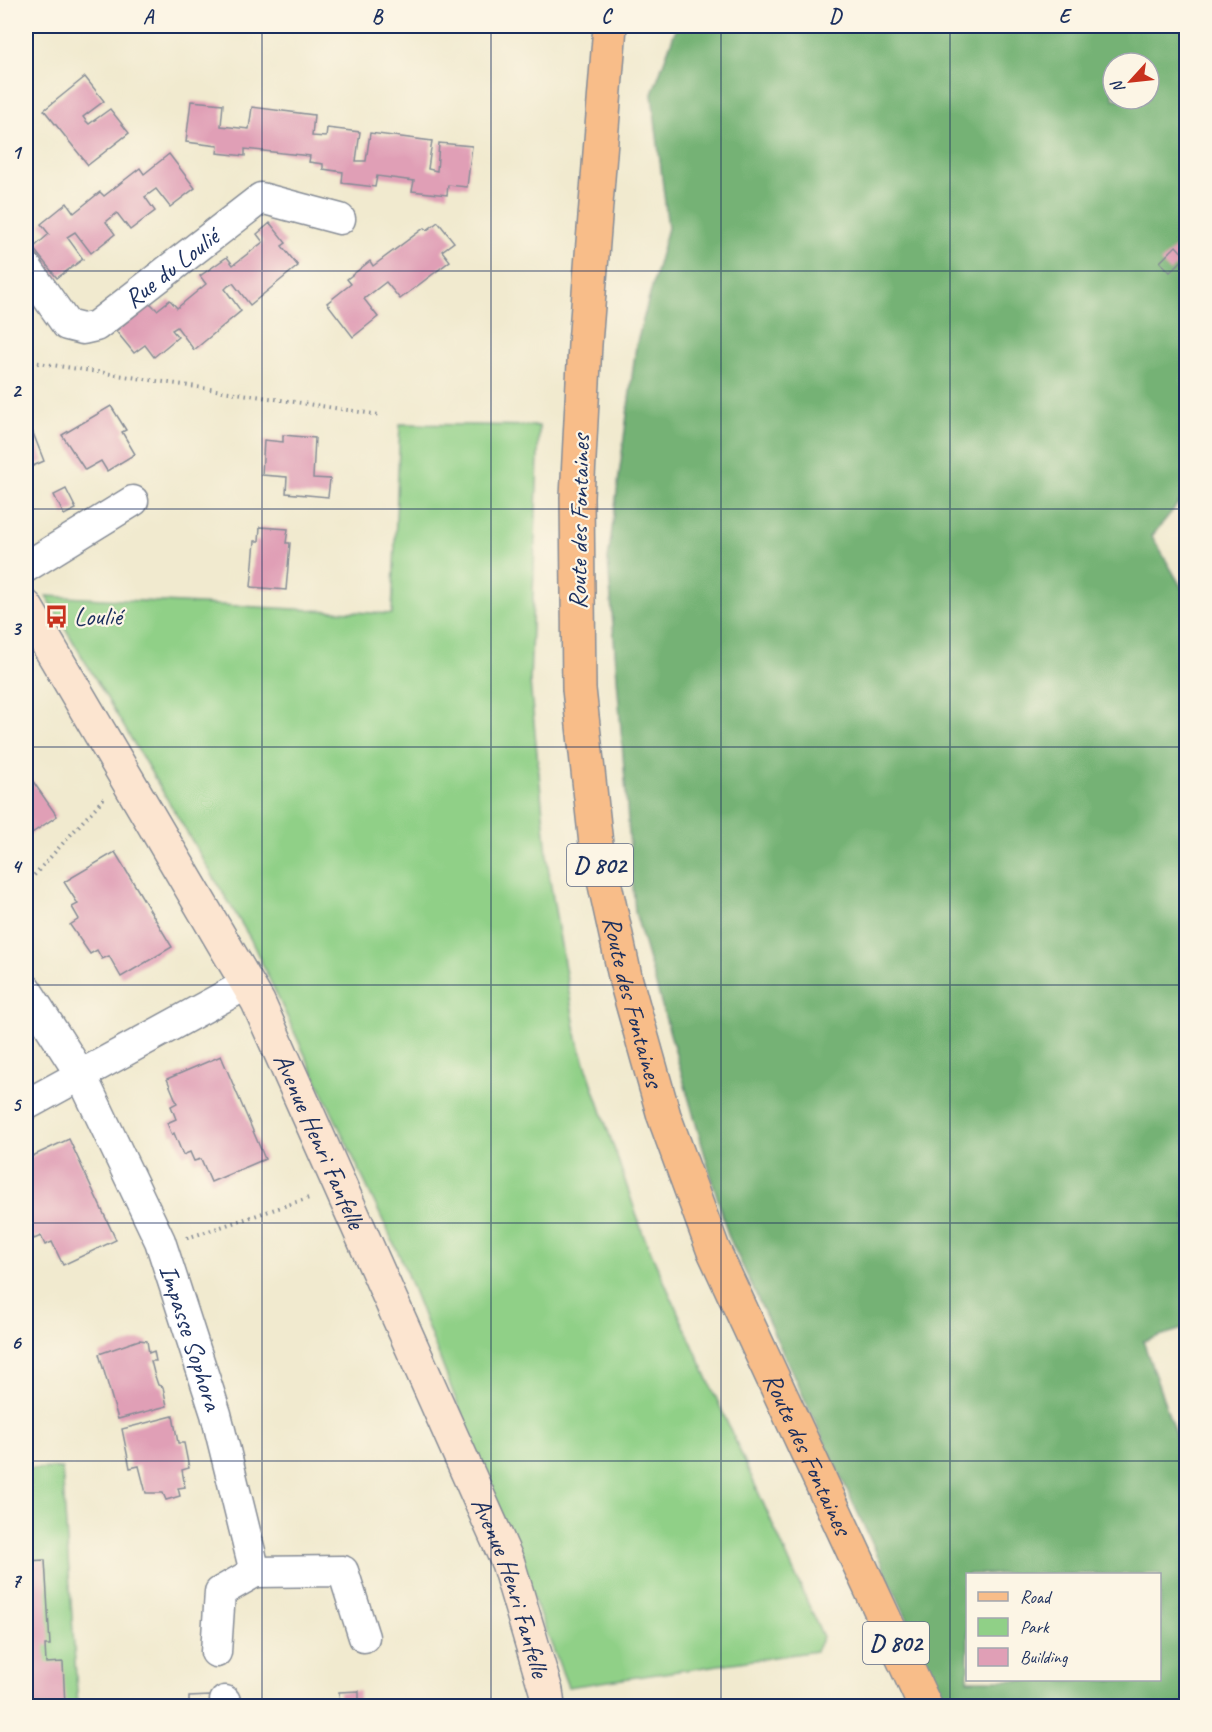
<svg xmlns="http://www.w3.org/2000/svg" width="1212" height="1732" viewBox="0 0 1212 1732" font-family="Caveat,sans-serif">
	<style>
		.green { fill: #90d087; stroke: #568072; stroke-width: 1.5 }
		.forest { fill: #74b274; stroke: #487069; stroke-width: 1.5; fill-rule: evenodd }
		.building { fill: #e09fb6 }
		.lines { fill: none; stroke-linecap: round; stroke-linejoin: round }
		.street-casing { stroke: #868c96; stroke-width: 33 }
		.secondary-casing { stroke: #868c96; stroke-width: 36 }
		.primary-casing { stroke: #868c96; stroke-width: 36 }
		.path { stroke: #868c96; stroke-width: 4; stroke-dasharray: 1.5 4.5; stroke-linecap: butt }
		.street { stroke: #fff; stroke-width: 30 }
		.secondary { stroke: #fce5d0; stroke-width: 33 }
		.primary { stroke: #f8bd89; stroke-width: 33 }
		.grid { fill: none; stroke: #1b2f5e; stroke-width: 1.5; stroke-opacity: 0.55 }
		.labels { text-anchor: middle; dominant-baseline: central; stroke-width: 4.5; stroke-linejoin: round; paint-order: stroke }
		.shield { fill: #fcf5e5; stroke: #5e6a86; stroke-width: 1.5 }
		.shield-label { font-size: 24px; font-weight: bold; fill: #1b2f5e }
		.street-label { font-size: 26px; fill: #1b2f5e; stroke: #fcf5e5 }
		.poi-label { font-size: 26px; fill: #1b2f5e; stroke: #fcf5e5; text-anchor: start }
		.neatline { fill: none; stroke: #1b2f5e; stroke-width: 2 }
		.grid-label { font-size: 20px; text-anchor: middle; font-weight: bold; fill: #1b2f5e }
	</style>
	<rect width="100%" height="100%" fill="#fcf5e5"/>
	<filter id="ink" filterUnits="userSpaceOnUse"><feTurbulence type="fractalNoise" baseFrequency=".0167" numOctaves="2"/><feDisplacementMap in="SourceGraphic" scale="12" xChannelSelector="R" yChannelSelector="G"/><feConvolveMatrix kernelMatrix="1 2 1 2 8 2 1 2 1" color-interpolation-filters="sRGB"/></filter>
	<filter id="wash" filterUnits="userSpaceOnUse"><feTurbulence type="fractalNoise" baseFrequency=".008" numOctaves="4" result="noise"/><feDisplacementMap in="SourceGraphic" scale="24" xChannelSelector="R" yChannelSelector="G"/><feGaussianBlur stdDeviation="1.35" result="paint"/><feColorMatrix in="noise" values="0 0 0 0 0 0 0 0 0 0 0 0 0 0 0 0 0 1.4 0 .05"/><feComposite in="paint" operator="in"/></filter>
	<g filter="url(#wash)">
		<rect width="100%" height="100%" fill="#f1eacf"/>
		<g class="green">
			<path d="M400 424 539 426 530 682 549 875 577 1039 643 1234 823 1637 816 1651 568 1687 401 1259 250 938 46 596 392 614Z"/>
			<path d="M62 1468 78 1706H26V1469Z"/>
		</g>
		<path class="forest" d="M677 26H1186V494L1152 536 1186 595V1328L1143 1341 1186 1465V1706H948L728 1235 635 912 608 560 636 346 668 228 652 94ZM1113 63H1149V99H1113ZM968 1574H1160V1680H968Z"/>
		<g id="blocks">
			<g class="building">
				<path d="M85 77 104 101 83 117 86 121 89 124 110 109 129 133 88 165 44 110Z"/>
				<path d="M191 101 223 104 221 126 249 129 252 107 314 115 312 136 326 137 327 128 360 132 356 161H366L370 133 432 141 428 169 437 171 439 143 472 146 467 187 448 185 447 195 412 191 414 181 377 176 375 187 342 183 343 172 323 169V164L309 162 310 156 245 149V156L217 153 218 146 186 142Z"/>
				<path d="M169 154 195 188 170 207 156 189 145 197 155 211 130 230 117 213 106 222 115 234 91 253 75 232 67 237 83 259 57 278 33 248 49 234 41 224 67 203 74 213 100 192 104 196 140 168 144 174Z"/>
				<path d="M438 222 454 242 442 251 450 261 400 299 386 282 364 299 378 317 353 337 327 303 351 284 347 279 370 261 373 266 424 228 427 230Z"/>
				<path d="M270 223 286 243 282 246 298 266 250 305 233 283 228 286 225 289 241 311 194 350 177 327 172 330 178 337 154 357 145 345 134 353 116 331 150 303 157 310 170 300 177 308 206 284 200 276 227 257 233 265 263 242 257 234Z"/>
				<path d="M1176 246 1186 257 1170 272 1160 262Z"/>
				<path d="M111 406 126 430 122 432 135 454 107 471 101 461 85 470 62 435Z"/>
				<path d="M26 415 44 461 26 469Z"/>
				<path d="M283 435 315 438 313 478 330 479 328 497 286 493 287 477 262 475 264 440 283 442Z"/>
				<path d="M66 489 76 509 64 515 54 495Z"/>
				<path d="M260 527 288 529 286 543H290L286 590 251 587 255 541H259Z"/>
				<path d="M32 780 57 816 26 837V785Z"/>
				<path d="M115 852 172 947 121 977 109 956 102 959 97 950 90 954 70 925 79 919 72 907 78 904 64 882Z"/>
				<path d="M221 1056 265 1159 211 1182 201 1159 194 1161 190 1152 183 1155 174 1133 172 1135 167 1123 176 1119 171 1106 177 1103 167 1079Z"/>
				<path d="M69 1139 116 1240 63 1265 52 1242 45 1245 41 1236 34 1239 26 1221V1159Z"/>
				<path d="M139 1340 147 1341 149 1353 154 1351 156 1361H151L154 1373 158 1385 163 1387 167 1406 118 1419 99 1354Z"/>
				<path d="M173 1416 178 1443H184L189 1468 182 1470 185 1487 178 1488 180 1496 166 1500 163 1493H146L139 1466 130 1468 122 1429Z"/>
				<path d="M45 1560 50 1645H45L46 1663 63 1662 65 1706H26V1561Z"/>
				<path d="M359 1691V1706H340L339 1692Z"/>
				<path d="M210 1696 211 1706H189V1697Z"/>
				<path d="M81 1702H98V1706H82Z"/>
			</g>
		</g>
	</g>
	<g filter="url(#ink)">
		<use href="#blocks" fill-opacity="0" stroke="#868c96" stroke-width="1.5"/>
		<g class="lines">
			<defs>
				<g id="street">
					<path id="s1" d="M26 267 67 325 83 329 96 326 261 198 340 219"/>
					<path d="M26 567 133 501"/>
					<path id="s2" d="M26 989 82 1077 160 1241 216 1414 255 1572 220 1592 216 1652"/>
					<path d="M26 1105 247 984"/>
					<path d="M255 1572 343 1571 364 1637"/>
					<path d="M225 1701V1706"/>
				</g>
				<g id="secondary">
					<path id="s3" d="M26 607 258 1002 508 1563 546 1691 548 1706"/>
				</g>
				<g id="primary">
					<path id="s4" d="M610 26 585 344 577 497 579 689 596 844 626 981 664 1116 713 1249 925 1706"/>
				</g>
			</defs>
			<use href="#street" class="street-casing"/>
			<use href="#secondary" class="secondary-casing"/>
			<use href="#primary" class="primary-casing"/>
			<g class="path">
				<path d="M26 361 380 415"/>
				<path d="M26 884 104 798"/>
				<path d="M187 1238 312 1197"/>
			</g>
			<use href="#street" class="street"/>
			<use href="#secondary" class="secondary"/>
			<use href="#primary" class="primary"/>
		</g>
	</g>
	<path class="grid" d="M262 26V1706M491 26V1706M721 26V1706M950 26V1706M26 271H1186M26 509H1186M26 747H1186M26 985H1186M26 1223H1186M26 1461H1186"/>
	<defs>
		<symbol id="bus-bare" viewBox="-9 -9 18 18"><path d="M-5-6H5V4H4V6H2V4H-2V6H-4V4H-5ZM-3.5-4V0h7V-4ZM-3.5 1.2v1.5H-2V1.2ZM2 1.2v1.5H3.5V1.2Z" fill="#c8321e" stroke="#fcf5e5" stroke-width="2.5" paint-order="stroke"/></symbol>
	</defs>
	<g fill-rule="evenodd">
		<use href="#bus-bare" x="40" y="600" width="33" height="33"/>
	</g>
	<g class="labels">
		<g class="shield">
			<rect x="567" y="844" width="66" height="42" rx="4.5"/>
			<rect x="863" y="1622" width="66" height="42" rx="4.5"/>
		</g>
		<g class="shield-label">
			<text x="600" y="865">D 802</text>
			<text x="896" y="1643">D 802</text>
		</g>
		<g class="street-label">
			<text stroke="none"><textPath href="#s1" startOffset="196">Rue du Loulié</textPath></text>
			<text transform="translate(579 522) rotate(-89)">Route des Fontaines</text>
			<text stroke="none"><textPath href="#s4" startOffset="982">Route des Fontaines</textPath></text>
			<text stroke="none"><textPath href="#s3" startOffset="610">Avenue Henri Fanfelle</textPath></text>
			<text stroke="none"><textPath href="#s2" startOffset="387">Impasse Sophora</textPath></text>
			<text stroke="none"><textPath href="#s4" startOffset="1468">Route des Fontaines</textPath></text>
			<text stroke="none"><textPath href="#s3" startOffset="1096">Avenue Henri Fanfelle</textPath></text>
		</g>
		<g class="poi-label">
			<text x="74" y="616">Loulié</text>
		</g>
	</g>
	<rect width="1212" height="1732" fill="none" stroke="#fcf5e5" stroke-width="66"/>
	<rect x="966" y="1573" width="195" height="108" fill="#fcf5e5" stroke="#a2a6af" stroke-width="1.5"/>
	<rect x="978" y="1592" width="30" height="9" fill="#f8bd89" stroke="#a2a6af" stroke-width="1.5"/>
	<text x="1020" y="1603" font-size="18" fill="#1b2f5e">Road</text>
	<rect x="978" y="1618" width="30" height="18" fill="#90d087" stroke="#a2a6af" stroke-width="1.5"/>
	<text x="1020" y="1633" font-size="18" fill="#1b2f5e">Park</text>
	<rect x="978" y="1648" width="30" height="18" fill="#e09fb6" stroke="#a2a6af" stroke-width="1.5"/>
	<text x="1020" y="1663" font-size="18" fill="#1b2f5e">Building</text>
	<g transform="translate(1131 81) rotate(243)"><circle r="28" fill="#fcf5e5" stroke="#a2a6af" stroke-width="1.5"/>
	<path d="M0-4.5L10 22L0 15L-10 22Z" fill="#c8321e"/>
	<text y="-9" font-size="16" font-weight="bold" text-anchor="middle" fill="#1b2f5e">N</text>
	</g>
	<rect x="33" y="33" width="1146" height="1666" class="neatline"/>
	<g class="grid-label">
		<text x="148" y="23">A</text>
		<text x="377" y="23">B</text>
		<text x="606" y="23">C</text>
		<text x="835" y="23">D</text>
		<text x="1064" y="23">E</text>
		<text x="16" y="159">1</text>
		<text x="16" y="397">2</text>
		<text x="16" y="635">3</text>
		<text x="16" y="873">4</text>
		<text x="16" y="1111">5</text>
		<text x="16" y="1349">6</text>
		<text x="16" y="1587">7</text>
	</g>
</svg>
